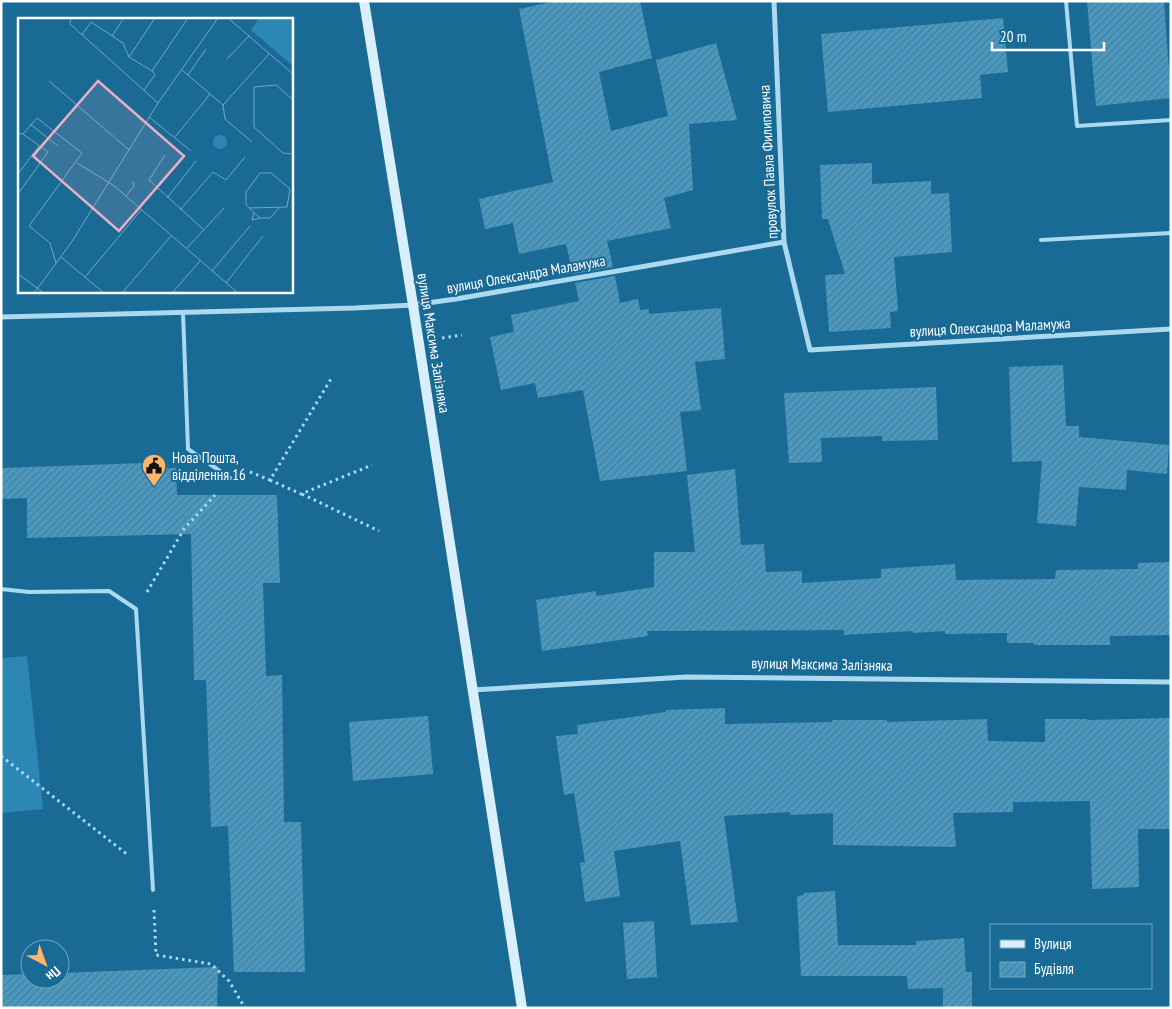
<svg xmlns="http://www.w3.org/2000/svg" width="1172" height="1009" viewBox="0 0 1172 1009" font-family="'PT Sans Narrow',sans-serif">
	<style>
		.pitch { fill: #2d87b4 }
		.building { fill: url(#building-hatch) }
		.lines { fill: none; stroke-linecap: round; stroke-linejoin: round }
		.path { stroke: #abd9f0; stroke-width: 3; stroke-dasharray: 2.5 4; stroke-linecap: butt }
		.service { stroke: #abd9f0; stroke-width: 4 }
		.minor { stroke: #abd9f0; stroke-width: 5 }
		.secondary { stroke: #d9effb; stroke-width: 10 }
		.labels { text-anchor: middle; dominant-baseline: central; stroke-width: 4; stroke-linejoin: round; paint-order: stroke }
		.street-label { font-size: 15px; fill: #fff; stroke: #196b96 }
		.poi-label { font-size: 15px; fill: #fff; stroke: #196b96; text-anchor: start }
		.inset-road { fill: none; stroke: #75a6c0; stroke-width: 1 }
		.view { fill: #eaaec6; fill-opacity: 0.15; stroke: #eaaec6; stroke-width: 2.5 }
		.inset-edge { fill: none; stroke: #fff; stroke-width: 2.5 }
	</style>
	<defs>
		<pattern id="building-hatch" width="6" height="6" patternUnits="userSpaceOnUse" patternTransform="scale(1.25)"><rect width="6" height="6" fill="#4a99c0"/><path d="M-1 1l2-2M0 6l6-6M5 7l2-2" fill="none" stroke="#4b7e97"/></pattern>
	</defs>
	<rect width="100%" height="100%" fill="#196b96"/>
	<path class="pitch" d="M27 656 43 809 1 813V658Z"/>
	<g class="building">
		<path d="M556 1H640L652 58 599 72 611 131 668 116 656 60 716 43 737 120 689 124 693 190 664 198 671 228 607 241 613 267 573 274 566 244 519 254 513 223 485 229 479 199 553 182 519 9Z"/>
		<path d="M1087 1H1164L1171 98 1096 106Z"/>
		<path d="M1003 18 1008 72 980 75 982 98 828 112 821 34Z"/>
		<path d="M872 163V184L931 181V194L949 193 952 252 894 257 898 311 890 312 891 328 829 332 825 275 845 274 828 219H822L820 165Z"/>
		<path d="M615 276 620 303 638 299 640 310 649 309V314L721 308 725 359 695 362 701 410 680 412 687 471 600 481 583 390 538 398 535 383 501 390 490 337 514 332 511 315 579 301 575 283Z"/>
		<path d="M1063 365 1066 426H1079V437L1169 445 1167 474 1127 470 1126 490 1079 487 1076 526 1037 523 1042 461 1012 462 1009 367Z"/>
		<path d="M936 387 938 440 882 441V436L821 438 822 462 789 463 784 393Z"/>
		<path d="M145 463V469L176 468 177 495H277L280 583H263L266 676 282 675 284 822H301L305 972H234L228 826 211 827 206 680H194L191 534 27 538V498L1 499V468Z"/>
		<path d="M735 469 741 545 764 544 766 572 802 571V583L881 578V569L955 564 956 580 1055 579 1056 570 1138 569V563L1171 562V635L1110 636V645H1034V643H1007V633L945 634V631L913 633 912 631 844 635V630L647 631 648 636 542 651 536 600 596 591V596L654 587V552H695L687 475Z"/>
		<path d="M725 708V724L832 722V720H887V722L987 719 988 741 1045 742V719H1087V720L1171 718V829H1138L1139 887 1092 889 1090 801 1013 802V812L953 813 956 847 833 845V813L790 815V812L724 816 738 922 691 925 680 841 614 851 620 896 585 902 580 863 585 862 574 793 564 795 556 736 578 734 577 725 666 712V710Z"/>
		<path d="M428 716 433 774 353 781 349 722Z"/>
		<path d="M835 891 838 945H916V941L964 938 966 972H972V1008H943V988L908 989 907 976H801L797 896 804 895V893Z"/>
		<path d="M654 921 657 977 627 979 623 923Z"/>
		<path d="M218 967 217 1008H1V975L30 974V979H60V973Z"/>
	</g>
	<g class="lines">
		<g class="path">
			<path d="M442 338 462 335"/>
			<path d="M250 472 270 480 331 379"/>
			<path d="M270 480 301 494 372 465"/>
			<path d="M302 494 379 531"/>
			<path d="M147 592 184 529 215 495"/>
			<path d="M1 756 128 855"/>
			<path d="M154 910 156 955 211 964 229 981 245 1008"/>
		</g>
		<g class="service">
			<path d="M1066 1 1077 126 1171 120"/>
			<path d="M1041 240 1171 233"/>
			<path d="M183 312 188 449 230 478"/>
			<path d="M1 589 29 592 109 591 136 609 153 890"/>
		</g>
		<g class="minor">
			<path d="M774 1 784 242 810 350 1171 329"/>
			<path d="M1 317 355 308 413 305 456 299 784 242"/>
			<path d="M473 690 686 677 1171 682"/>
		</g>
		<path class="secondary" d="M364 1 413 305 522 1008"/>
	</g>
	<defs>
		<symbol id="civic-pin" viewBox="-11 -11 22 30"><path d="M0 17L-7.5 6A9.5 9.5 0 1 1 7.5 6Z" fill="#ffb46a" stroke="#196b96"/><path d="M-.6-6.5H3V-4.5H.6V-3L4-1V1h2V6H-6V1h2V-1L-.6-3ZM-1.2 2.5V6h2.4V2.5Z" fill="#111"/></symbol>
	</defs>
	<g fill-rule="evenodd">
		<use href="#civic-pin" x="140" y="452" width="28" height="38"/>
	</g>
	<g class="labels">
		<g class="street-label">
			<text transform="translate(768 162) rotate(-93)">провулок Павла Филиповича</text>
			<text transform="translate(526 274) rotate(-10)">вулиця Олександра Маламужа</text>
			<text transform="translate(990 327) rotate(-3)">вулиця Олександра Маламужа</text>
			<text transform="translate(434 343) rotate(81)">вулиця Максима Залізняка</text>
			<text transform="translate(822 664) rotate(1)">вулиця Максима Залізняка</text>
		</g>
		<g class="poi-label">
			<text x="172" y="457">Нова Пошта,<tspan x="172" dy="17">відділення 16</tspan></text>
		</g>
	</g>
	<g transform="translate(18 18)">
		<rect width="275" height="275" fill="#196b96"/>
		<path d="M241 0H275V48L233 12Z" fill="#2d87b4"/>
		<path d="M195 124a7 7 0 1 1 14 0a7 7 0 1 1-14 0Z" fill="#2d87b4"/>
		<path class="inset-road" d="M53 0 52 6 140 85M210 0 275 56M64 17 73 4 105 25 111 39 134 53 170 0M94 18 106 0M111 39 137 0M209 41 231 18M164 52 205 87 207 101 234 124M170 57 188 31M31 63 111 132M126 72 137 57 134 53M275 82 258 67 236 69V109L265 135 275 136M205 87 251 36M131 99 173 133M12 106 40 128M0 115 5 116 19 100 64 135 11 208 32 225 38 245M157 119 192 76M147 137 131 162 185 211M59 145 95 167 220 275M242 155H253L272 171 269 189 231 190 228 187V174ZM0 156 21 128M0 176 30 134 5 116M108 178 116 168 115 163M149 180 178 143M231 190 242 200H252L261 190M162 192 195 154 208 162 227 139M236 195 234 202 242 200M168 231 206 190M43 239 86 275M194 253 232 208M0 256 26 275M67 259 124 191M208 265 245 218M16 275 53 225 140 85 200 0M104 275 153 218M154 275 182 243"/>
		<path class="view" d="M80 63 166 138 101 213 15 138Z"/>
		<rect width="275" height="275" class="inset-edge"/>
	</g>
	<rect width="1172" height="1009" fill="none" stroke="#ffffff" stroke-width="5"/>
	<rect x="990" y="924" width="162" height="65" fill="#196b96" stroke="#75a6c0"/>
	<rect x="1000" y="940" width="25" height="8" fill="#d9effb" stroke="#75a6c0"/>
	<text x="1034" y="949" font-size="15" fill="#ffffff">Вулиця</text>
	<rect x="1000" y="962" width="25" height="15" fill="url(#building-hatch)" stroke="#75a6c0"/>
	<text x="1034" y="974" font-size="15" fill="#ffffff">Будівля</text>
	<g transform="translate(45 964) rotate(139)"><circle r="24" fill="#196b96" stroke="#75a6c0"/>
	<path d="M0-4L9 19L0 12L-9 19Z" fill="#ffb46a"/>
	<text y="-8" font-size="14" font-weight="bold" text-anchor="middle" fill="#ffffff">Пн</text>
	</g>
	<path d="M992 42v8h112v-8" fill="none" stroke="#ffffff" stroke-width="2.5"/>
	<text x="1000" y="42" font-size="15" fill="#ffffff" stroke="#196b96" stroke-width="4" paint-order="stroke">20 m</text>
</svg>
